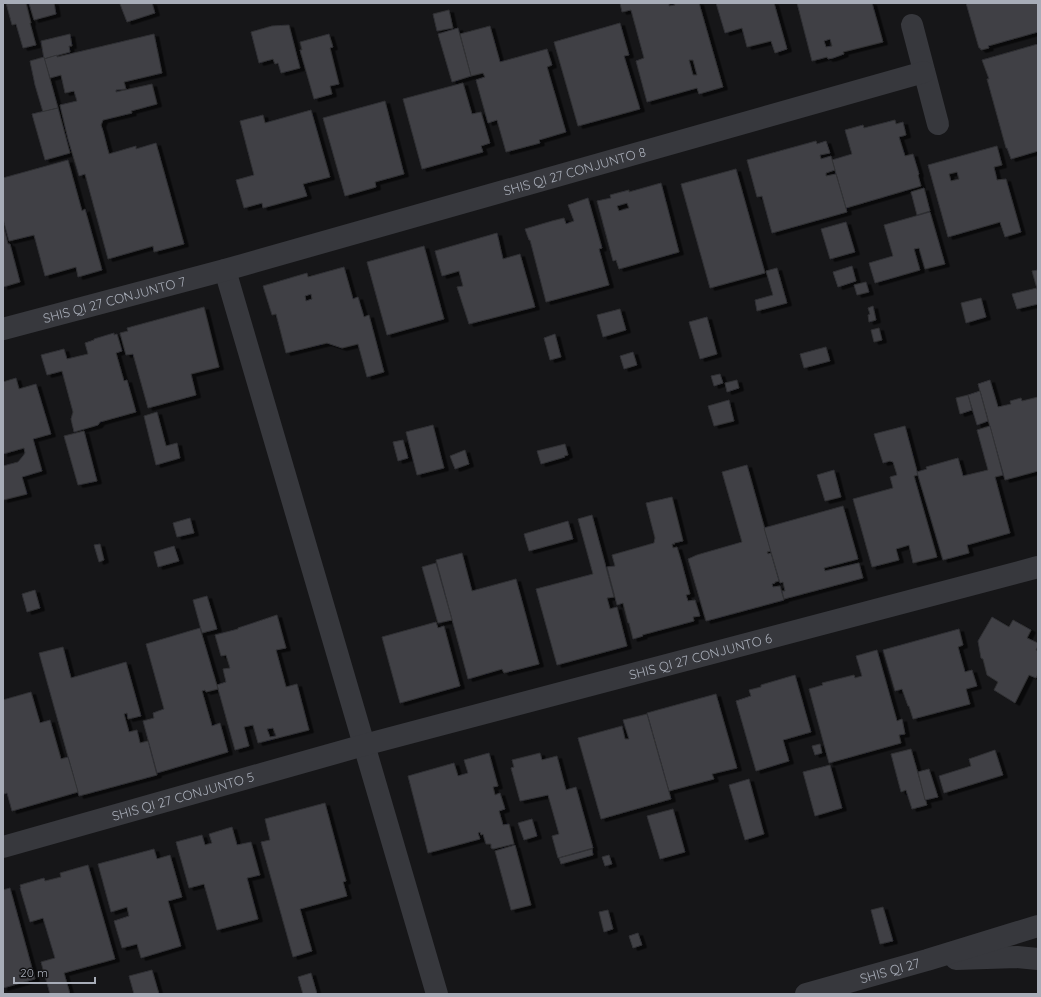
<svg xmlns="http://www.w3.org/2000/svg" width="1041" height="997" viewBox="0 0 1041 997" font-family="Quicksand,sans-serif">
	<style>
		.building { fill: #404145; stroke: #303034; fill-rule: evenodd; filter: url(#shadow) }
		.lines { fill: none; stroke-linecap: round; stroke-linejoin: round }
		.minor { stroke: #37383d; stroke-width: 22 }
		.labels { text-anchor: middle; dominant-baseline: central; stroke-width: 3; stroke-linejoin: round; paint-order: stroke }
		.street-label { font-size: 13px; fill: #a8adb8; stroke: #111113 }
	</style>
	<defs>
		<filter id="shadow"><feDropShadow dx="4.5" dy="2.5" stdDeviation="0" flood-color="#0009"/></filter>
	</defs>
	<rect width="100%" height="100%" fill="#161618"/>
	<g class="building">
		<path d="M6 3H26L31 23H30L36 45 23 48 16 24 12 25Z"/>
		<path d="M29 3H54L56 14 34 20Z"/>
		<path d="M123 3H152L155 13 127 22 120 4Z"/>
		<path d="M620 3H669V6L675 5 674 3H699L723 87 699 94 697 88 647 102 636 61 644 58 631 10 622 12ZM689 60H693L697 75H693Z"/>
		<path d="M716 3H774L787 49 775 53 771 41 747 47 742 28 725 33Z"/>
		<path d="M797 3H872L883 42 843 52 844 54 833 58 828 59 827 57 812 61ZM830 39 832 46 826 47 824 41Z"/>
		<path d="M966 3H1038V32L988 46 989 48 981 50 980 48H979Z"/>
		<path d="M449 10 453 28 437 31 433 14Z"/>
		<path d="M620 23 629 55 624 56 640 109 578 126 554 42Z"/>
		<path d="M289 25 300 68 281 73 278 63 275 64 273 59 259 63 251 32 272 26Z"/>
		<path d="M490 26 500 62 547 49 552 65 547 67 566 132 539 140 540 143 506 152 497 120 488 123 476 80 485 77 483 73 471 76 460 34Z"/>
		<path d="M458 28 471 76 452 82 438 34Z"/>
		<path d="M70 34 72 46H69L70 52 44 59 41 41Z"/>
		<path d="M154 34 162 73 124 82 126 89 116 90V92L152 84 157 104 131 111 132 113 103 120 101 125 103 131 109 154 136 146V149L156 143 184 244 154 252 153 246 108 259 85 174 79 176 68 139 60 105 77 101 74 91 65 93 61 75 50 78 44 59 57 55V57Z"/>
		<path d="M329 34 333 47 330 48 339 84 330 86 332 94 314 99 300 50H302L300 42Z"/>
		<path d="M1038 44V151L1011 159 1007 148H1006L987 79H989L982 60Z"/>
		<path d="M44 57 58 108 43 112 35 85 30 61Z"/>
		<path d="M463 83 472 114 481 112 490 143 481 146 483 152 422 169 403 99Z"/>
		<path d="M385 101 404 174 375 182 376 187 345 196 323 118Z"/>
		<path d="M58 108 70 153 45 160 32 114Z"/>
		<path d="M311 110 330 177 303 184 307 196 263 208 262 203 244 208 236 180 254 175 240 121 263 115 265 123Z"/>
		<path d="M895 120 896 124 903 122 906 135 899 137 905 156 913 154 919 174 918 175 921 186 846 208 832 160 852 154 845 130 863 125 864 128Z"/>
		<path d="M816 141 817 144 826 141 830 153 820 155 821 159 831 156 835 170 826 173V176L836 174 847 212 772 233 762 196 757 197 747 160Z"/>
		<path d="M997 146 1002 165 994 167 997 180 1006 179 1021 232 1005 237 1000 222 948 237 928 165ZM957 172 959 179 951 181 949 174Z"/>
		<path d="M68 160 82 211 85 209 102 270 78 277 76 267 45 276 34 235 9 241 3 219V178Z"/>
		<path d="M736 169 765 273 710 288 681 184Z"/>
		<path d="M661 183 679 252 619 269 616 260 613 261 597 201 611 198 610 195 629 190V192ZM627 203 629 208 619 211 617 206Z"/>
		<path d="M924 188 930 211 917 215 911 192Z"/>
		<path d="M588 198 602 248 599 249 609 285 546 302 530 240H529L525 229 552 221 564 218 566 224 574 221 568 205Z"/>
		<path d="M930 212 945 264 925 269 919 248 914 249 920 270 875 283 869 263 893 256 884 225Z"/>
		<path d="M846 222 855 252 830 259 821 229Z"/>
		<path d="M3 224 8 244H10L20 282 3 287Z"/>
		<path d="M497 233 503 259 520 254 535 307 469 324 457 287 463 286 459 271 442 276 435 251Z"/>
		<path d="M424 246 444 319 387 335 367 262Z"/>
		<path d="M852 266 856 281 838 287 833 272Z"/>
		<path d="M344 267 353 299 358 297 364 317 369 315 384 372 367 377 358 344 342 348 327 343 286 353 276 314 272 315 263 286 307 273 308 277ZM311 294 312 299 306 301 305 296Z"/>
		<path d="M777 268 787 303 757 311 755 300 773 295 766 271Z"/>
		<path d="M1038 270V292L1032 271Z"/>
		<path d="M866 282 869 292 857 295 854 285Z"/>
		<path d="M1037 288 1038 292V304L1017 309 1012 294Z"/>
		<path d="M981 298 986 317 966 323 961 303Z"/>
		<path d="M873 306 876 320 869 322 868 315 870 314 868 308Z"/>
		<path d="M204 307 219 367 191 374 196 395 148 408 133 354 126 355 120 333 128 331 127 328Z"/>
		<path d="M620 309 626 330 603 337 597 315Z"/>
		<path d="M707 317 717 354 700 359 689 322Z"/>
		<path d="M879 328 882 340 874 342 871 330Z"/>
		<path d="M114 333V335L117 334 122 351 116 353 124 381 127 380 136 412 100 422 98 425 74 432 71 419 73 412 62 371 47 375 41 355 64 349 67 359 88 354 85 343 94 340V339Z"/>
		<path d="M555 334 561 357 550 360 544 338Z"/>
		<path d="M826 347 830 361 804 368 800 354Z"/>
		<path d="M633 352 637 365 624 369 620 356Z"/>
		<path d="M720 374 723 383 714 386 711 376Z"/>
		<path d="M16 378 19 389 36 384 51 434 33 439 42 471 22 477 27 494 3 500V466L18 462 23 456 25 453 24 448 3 454V382Z"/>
		<path d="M737 380 739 388 727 392 725 383Z"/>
		<path d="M990 380 998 407 1011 404 1010 401 1021 398 1022 401 1038 397V471L1005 480 978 384Z"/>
		<path d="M980 391 988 421 977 425 968 395Z"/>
		<path d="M968 395 972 410 960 414 956 398Z"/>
		<path d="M729 400 734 421 714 426 708 406Z"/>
		<path d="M157 412 166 446 177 443 180 458 156 465 144 416Z"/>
		<path d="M433 425 444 468 417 475 406 432Z"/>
		<path d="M905 426 918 475 914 476 937 557 913 563 909 545 896 549 899 560 872 567 853 499 893 488 890 477 897 475 893 462 890 461 883 463 874 434Z"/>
		<path d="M990 426 1003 475 995 477 1010 533 967 545 969 553 943 560 917 472 927 469 926 467 958 458 963 476 988 470 977 430Z"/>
		<path d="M84 431 97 481 78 485 64 436Z"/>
		<path d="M403 440 408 458 398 461 393 442Z"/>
		<path d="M565 444 568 455 564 456 565 457 541 464 537 451Z"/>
		<path d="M465 450 469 464 455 469 450 456Z"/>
		<path d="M747 465 771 551 767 552 768 554 771 553 779 581 775 582V583L772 584 773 587 780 586 784 600 706 621 688 559 697 555 742 542 722 472Z"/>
		<path d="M834 470 841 497 825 501 817 475Z"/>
		<path d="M672 497 683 541 674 543 675 544H672L673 548 677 547 681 560 690 594 686 595 688 601 695 600 700 616 693 617 694 621 642 635 643 636 633 639 629 623H628L623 603 617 605 607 567 615 566 612 555 654 543 655 538 646 503Z"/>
		<path d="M843 506 858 559 824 568 825 571 859 563 863 578 784 599 782 591H785L783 582 780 583 764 528Z"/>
		<path d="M592 515 614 597 607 598 610 609 617 607 627 646 557 665 536 589 593 574 578 519Z"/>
		<path d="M190 518 194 533 177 537 173 523Z"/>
		<path d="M568 521 573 539 529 551 524 534Z"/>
		<path d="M100 544 104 560 99 562 94 545Z"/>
		<path d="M174 546 179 561 158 567 154 552Z"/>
		<path d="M462 553 472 591 516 579 539 664 504 673 502 669 468 679 436 560Z"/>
		<path d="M436 563 452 620 438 623 422 567Z"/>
		<path d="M35 590 40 608 27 612 22 594Z"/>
		<path d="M207 596 217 629 202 633 193 600Z"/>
		<path d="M277 615 286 648 276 650 286 687 297 684 309 730 258 743 253 725 244 727 249 746 235 750 217 685 226 682 223 669 230 668 226 655 221 656 215 635 238 629V628ZM273 728 276 736 270 737 267 729Z"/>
		<path d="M992 617 1009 627 1013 620 1031 630 1027 638 1038 643V646L1036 650 1038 652V674L1036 678 1029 675 1015 703 994 690 998 682 987 675 983 659 981 658 978 641Z"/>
		<path d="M436 622 438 628 444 626 460 686 400 703 382 637Z"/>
		<path d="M200 628 218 689 206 692 205 690 202 691 212 726 220 723 228 752 157 773 143 721 154 718 153 713 164 709 146 644Z"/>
		<path d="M959 629 963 645 958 647 965 672 972 670 977 686 966 689 970 704 913 719 909 706H908L902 689 895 691 883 650Z"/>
		<path d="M63 647 71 678 126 662 141 716 128 719 127 713 124 714 129 732 137 730 140 743 148 741 157 775 79 796 39 653Z"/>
		<path d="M877 650 897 721 902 719 905 734 899 735 901 743 829 763 809 689 823 685 822 683 854 675 855 678 862 676 856 656Z"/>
		<path d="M795 675 811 732 783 740 789 761 756 771 736 701 751 696 749 690 761 687V685Z"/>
		<path d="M31 692 40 723 50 720 61 759 68 757 78 792 12 811 7 793 4 794 3 791V700Z"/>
		<path d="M716 694 737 768 712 774 714 779 669 791 647 713Z"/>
		<path d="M647 714 671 799 601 819 578 738 622 726 625 739H629L623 720Z"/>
		<path d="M820 744 822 753 815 755 812 746Z"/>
		<path d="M911 749 927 805 912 809 906 790 901 792 891 754Z"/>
		<path d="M995 750 1003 775 944 793 939 776 971 766 969 759Z"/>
		<path d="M489 753 498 786 493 787 495 795 500 793 505 809 499 811 503 825 509 824 514 844 493 849 491 848V844H486L483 834 481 835 480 832 478 833 480 839 428 853 408 776 454 763 458 776 468 773 464 760Z"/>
		<path d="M540 753 542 760 557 756 566 790 576 787 593 848 558 858 552 836 559 834 548 795 520 801 511 768 514 767 512 760Z"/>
		<path d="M830 765 842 808 815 816 803 772Z"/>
		<path d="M929 769 938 797 925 800 918 772Z"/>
		<path d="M749 779 764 834 745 840 729 785Z"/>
		<path d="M325 803 346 881 343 882 347 896 300 909 312 951 293 957 261 842 270 840 265 819Z"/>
		<path d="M673 809 685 852 660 859 647 816Z"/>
		<path d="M532 819 537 836 524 840 518 823Z"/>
		<path d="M232 827 237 845 251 842 260 875 247 878 258 919 217 930 204 884 189 888 176 842 202 835 205 845 212 843 209 834Z"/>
		<path d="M515 845 531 905 511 910 495 851Z"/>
		<path d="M154 849 157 859 170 855 182 897 168 901 181 946 141 958 137 944 122 948 114 921 129 916 127 907 111 912 98 864Z"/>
		<path d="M592 849 593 855 561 864 559 858Z"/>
		<path d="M609 855 612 864 605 866 602 857Z"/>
		<path d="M88 865 115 959 64 973 70 994H50L41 962 55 958 43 918 30 922 20 888H21L20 885 44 878 45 881 61 877 60 873Z"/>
		<path d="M10 888 35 979 3 988V890Z"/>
		<path d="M883 907 893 941 880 944 871 910Z"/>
		<path d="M608 910 613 929 604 932 599 912Z"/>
		<path d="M638 933 642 945 633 948 629 936Z"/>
		<path d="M152 970 159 994H134L129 976Z"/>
		<path d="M311 973 317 994H303L298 977Z"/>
	</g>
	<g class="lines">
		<g class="minor">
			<path d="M912 25 938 124"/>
			<path d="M225 270 437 994"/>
			<path id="s1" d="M3 329 225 270 924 72"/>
			<path id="s2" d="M3 847 364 745 1038 567"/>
			<path d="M956 959 1017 957 1038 959"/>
			<path id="s3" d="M806 994 927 960 1038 926"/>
		</g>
	</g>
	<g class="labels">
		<g class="street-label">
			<text stroke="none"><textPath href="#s1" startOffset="593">SHIS QI 27 CONJUNTO 8</textPath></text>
			<text stroke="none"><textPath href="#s1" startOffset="115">SHIS QI 27 CONJUNTO 7</textPath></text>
			<text stroke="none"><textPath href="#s2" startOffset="723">SHIS QI 27 CONJUNTO 6</textPath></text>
			<text stroke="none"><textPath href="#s2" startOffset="187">SHIS QI 27 CONJUNTO 5</textPath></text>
			<text stroke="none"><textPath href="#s3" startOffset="87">SHIS QI 27</textPath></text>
		</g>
	</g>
	<rect width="1041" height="997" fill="none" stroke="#a8adb8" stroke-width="8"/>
	<path d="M14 977v6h81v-6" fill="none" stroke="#a8adb8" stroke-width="2"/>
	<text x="20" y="977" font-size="12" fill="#a8adb8" stroke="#111113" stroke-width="3" paint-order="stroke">20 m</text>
</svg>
